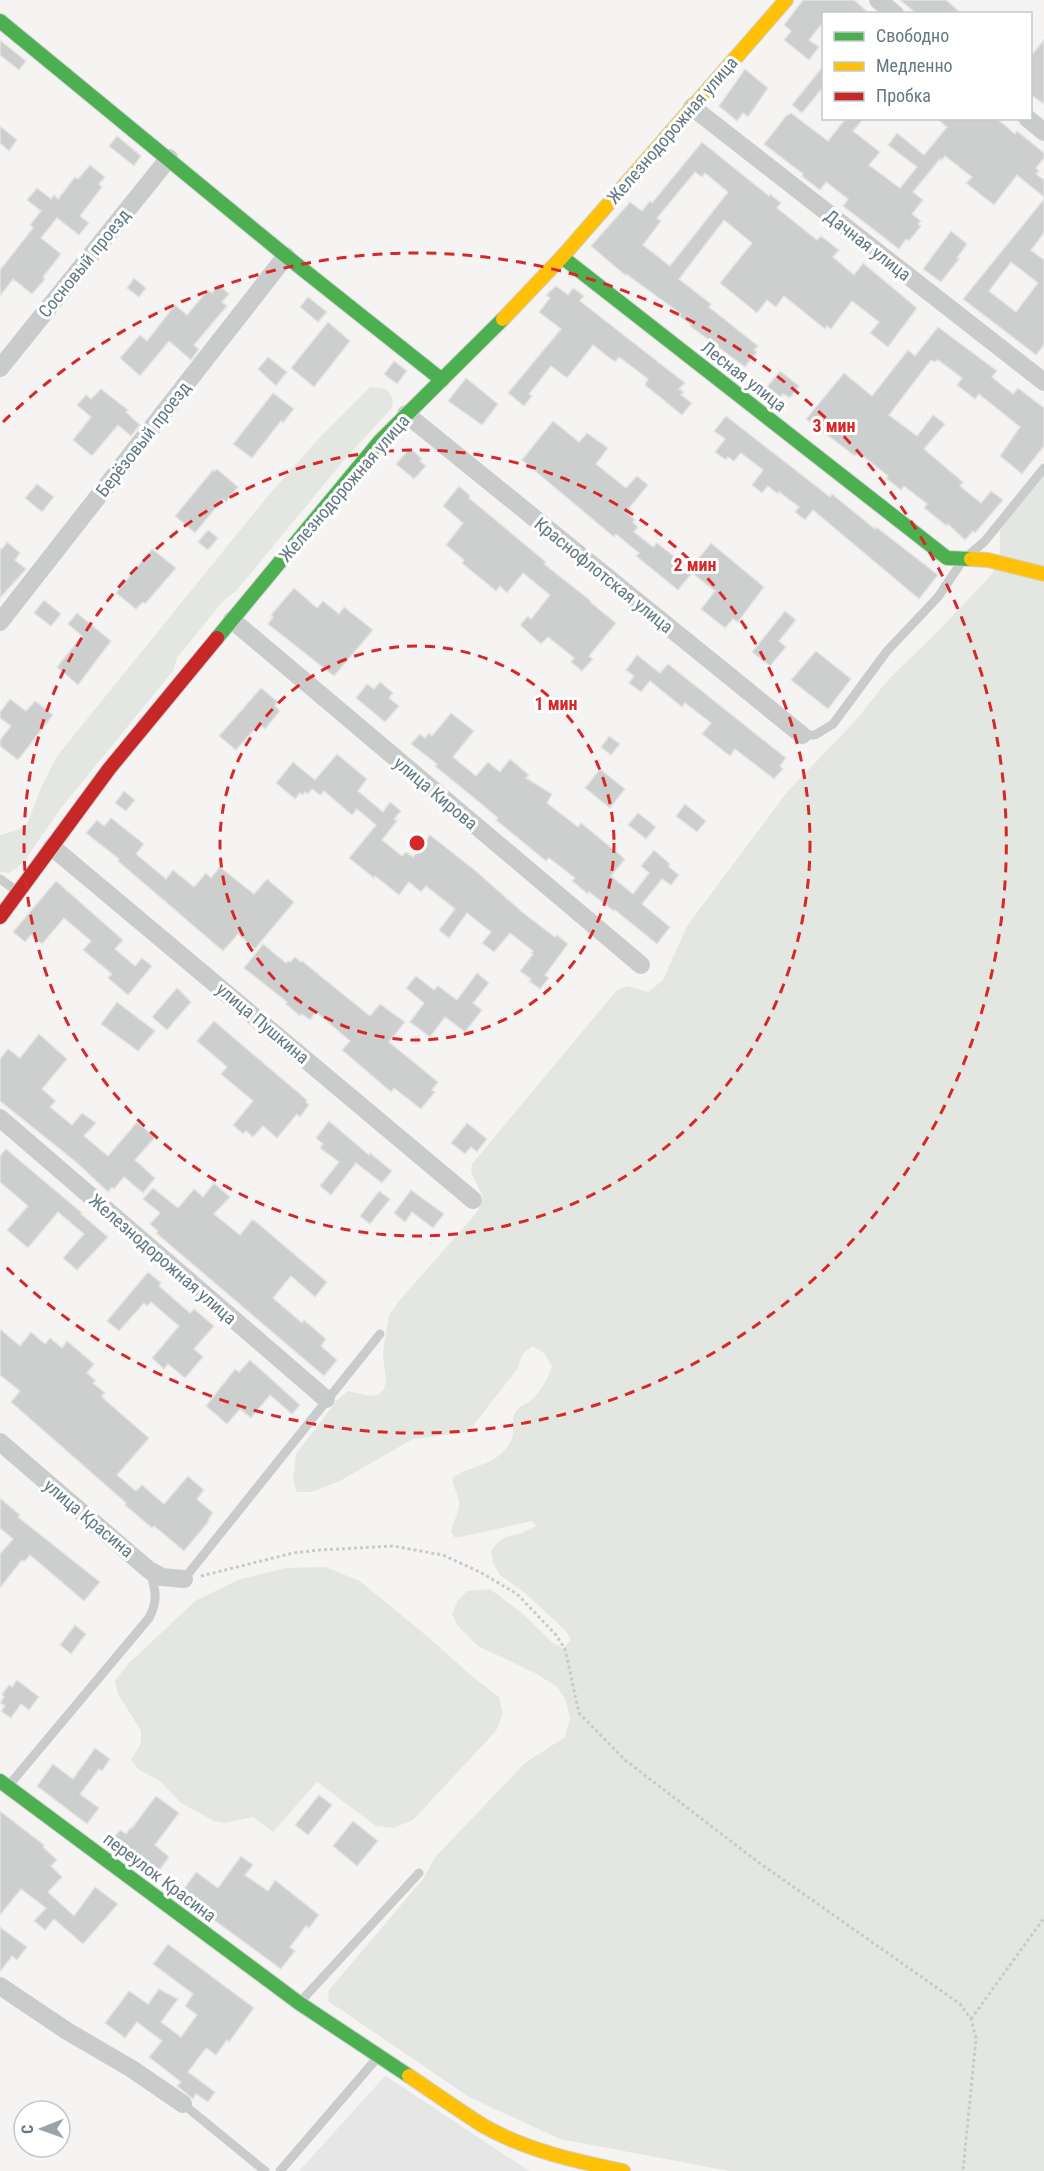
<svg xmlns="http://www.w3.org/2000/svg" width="1044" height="2171" viewBox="0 0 1044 2171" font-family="'Roboto Condensed',sans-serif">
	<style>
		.built { fill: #e5e6e5 }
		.green { fill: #e4e7e1 }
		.building { fill: #cdcece; stroke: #e4e4e3; stroke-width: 1.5; fill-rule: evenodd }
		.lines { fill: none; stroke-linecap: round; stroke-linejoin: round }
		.fast-casing { stroke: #d0d2d2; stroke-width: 16 }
		.slow-casing { stroke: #d0d2d2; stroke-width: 16 }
		.jam-casing { stroke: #d0d2d2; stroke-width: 16 }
		.path { stroke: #c8caca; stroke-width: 3; stroke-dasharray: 3 3; stroke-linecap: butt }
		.lane { stroke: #cacccc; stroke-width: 9 }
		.street { stroke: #cacccc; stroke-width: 18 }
		.fast { stroke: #4caf50; stroke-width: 14 }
		.slow { stroke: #ffc107; stroke-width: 14 }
		.jam { stroke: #c62828; stroke-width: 14 }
		.ring { fill: none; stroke: #d62828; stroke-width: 3; stroke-dasharray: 10 8 }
		.labels { text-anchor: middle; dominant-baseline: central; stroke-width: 6; stroke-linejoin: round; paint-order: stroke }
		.street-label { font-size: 18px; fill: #637984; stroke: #fff }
		.centre { fill: #d62828; stroke: #fff; stroke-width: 3 }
		.ring-label { font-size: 18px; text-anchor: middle; font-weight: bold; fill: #d62828; stroke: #fff; stroke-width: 6; stroke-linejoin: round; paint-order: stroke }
	</style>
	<rect width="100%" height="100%" fill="#f5f4f3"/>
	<path class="built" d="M385 2076H386L529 2171H299Z"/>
	<g class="green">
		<path d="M370 387 386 389C392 396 394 399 392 408L345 459 236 591 223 601 177 658 173 671 61 808 23 863 9 873 0 872V835L15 831 27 824 41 788 57 756 267 497 320 437Z"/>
		<path d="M1044 474V2171H729L560 2139 469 2097 328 2001 329 1990 423 1879 436 1856 525 1763 565 1737 570 1718 565 1699 557 1687 535 1673 478 1646 458 1626 452 1614 458 1600 467 1591 490 1589 522 1613 553 1643 563 1648 571 1640 566 1631 525 1593 500 1575 493 1563 491 1551 498 1542 506 1537 519 1534 536 1526 532 1521 460 1537H454L451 1532C453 1522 460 1511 459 1502 458 1494 453 1486 452 1478 474 1463 497 1467 511 1441 516 1431 509 1419 517 1410 520 1406 525 1404 529 1402 541 1392 547 1380 552 1366L544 1353 532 1346 522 1355 518 1368 472 1427 462 1433 413 1439 340 1481 312 1492H297L293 1480 296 1454 339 1398 348 1391 370 1396 378 1395 384 1389 386 1379 383 1356 384 1345 389 1315 399 1301 478 1211 483 1197 471 1172 472 1164 617 990 628 986 648 992 663 980 687 926 787 792 856 720 887 681 942 627 992 574 1000 552V531L1006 520Z"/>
		<path d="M325 1567 360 1581 434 1642 473 1677 499 1697 503 1713 496 1731 413 1820 393 1828 376 1826 317 1782 273 1832 253 1817 225 1823 214 1821 181 1803 159 1780 139 1770 131 1760 141 1743V1731L118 1694 115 1681 127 1665 195 1601 240 1579 286 1568Z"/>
	</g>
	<g class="building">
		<path d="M803 0H854L870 14H824V21L809 40 819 47 809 60 784 40 791 31 784 25Z"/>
		<path d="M900 0H946L962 14H917Z"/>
		<path d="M0 40 26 61 19 70 0 55Z"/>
		<path d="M1044 40V104L1030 94V57Z"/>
		<path d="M824 65V86L802 113 792 105Z"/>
		<path d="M745 69 768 88 748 117 743 113 737 121 719 106Z"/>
		<path d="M791 113 828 141 846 118H864L853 131 880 152 869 165 900 188 917 167 888 145 897 133 924 155 947 127 936 118H996L1015 134 1017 131 1044 153V158L1036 168 1039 171 1036 174 1044 180V197L1017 175 994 205 966 183 972 177 945 156 942 160 940 159 913 192 923 200 912 214 921 221 918 224 921 226 909 241 906 239 899 249 843 206 848 199 826 182 820 190 802 176 803 174 764 144 786 116Z"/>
		<path d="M0 126 17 140 9 151 0 143Z"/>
		<path d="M117 136 141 156 134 166 109 146Z"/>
		<path d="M702 142 769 196 770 194 781 203 777 208 817 240 821 236 839 250 833 257 854 275 863 263 917 308 888 347 870 333 879 322 852 301 831 329 827 326 825 329 784 296 776 307 767 300 757 313 720 283 752 243 724 220 679 279 711 304 709 307 758 346 754 350 757 352 745 367 690 326 691 325 679 316 681 314 626 274 625 275 591 246 630 202 642 211 650 201 652 203ZM695 172 702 177 705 173 728 192 670 266 643 245 661 221 657 218Z"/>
		<path d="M90 165 105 177 99 184 102 187 80 216 89 223 79 235 57 218 41 238 61 254 43 277 45 279 32 294 13 279 0 296V270L33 228 30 225 41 211 27 200 37 188 51 199 54 195 58 199 75 177 78 179Z"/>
		<path d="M1044 199V233L1031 250 1044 260V345L1036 355 963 299ZM1011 262 1038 283 1016 312 989 291Z"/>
		<path d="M951 231 967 244 957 258 959 259 941 282 923 269Z"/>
		<path d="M134 278 146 288 139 297 127 288Z"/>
		<path d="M219 285 229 294 222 302 227 306 194 345 199 349 191 360 169 341 140 376 120 358 140 335 147 341 175 305 187 315 208 290 212 293Z"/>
		<path d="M556 286 568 295 573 288 584 296 580 301 685 383 679 389 684 392 681 395 692 403 682 415 645 385 648 379 619 357 615 362 593 345 567 378 551 366 529 394 532 396 524 406 508 393 561 329 539 312 550 298 546 295Z"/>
		<path d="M308 297 327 312 318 322 300 307Z"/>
		<path d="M328 322 350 341 314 387 291 368Z"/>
		<path d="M938 327 997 371 992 377 1013 394 1018 388 1044 408V446L1022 474 1000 456 1020 427 979 394 975 399 957 385 962 378 938 360 934 362 931 360 889 415 917 436 933 415 945 424 924 449 963 482 960 486 981 503 991 491 1003 500 975 533 973 531 965 540 948 524 947 526 924 508 927 504 904 486 901 490 886 478 888 476 858 452 855 456 806 419 844 373 872 396 908 350 915 356Z"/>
		<path d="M268 357 287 372 276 386 258 369Z"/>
		<path d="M394 361 407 371 397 384 384 374Z"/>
		<path d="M780 371 799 386 790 398 783 394 780 397 767 387Z"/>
		<path d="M466 378 498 404 482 425 448 401Z"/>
		<path d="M101 389 128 410 126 412 140 425 131 436 118 425 92 456 73 440 91 417 77 405 86 395 91 399Z"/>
		<path d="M273 393 294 409 283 423 281 421 252 458 233 444Z"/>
		<path d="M726 416 830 497 832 494 875 529 876 527 938 575 919 599 813 510 805 520 795 512 799 507 779 492 778 494 768 486 762 493 752 485 763 470 741 453 734 461 728 457 726 460 715 452 725 439 714 431Z"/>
		<path d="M553 421 579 442 587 433 608 448 596 464 626 488 637 476 648 485 626 512 635 520 633 522 638 527 634 532 653 547 657 543 690 569 711 543 764 587 738 622 733 619 725 628 701 609 715 591 692 573 678 590 636 556 639 553 616 534 614 537 522 460Z"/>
		<path d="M410 448 422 459 420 461 426 466 414 479 396 464Z"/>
		<path d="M217 469 238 487 226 502 223 499 195 533 175 516 213 470 215 471Z"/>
		<path d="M37 484 54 497 42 512 25 498Z"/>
		<path d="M459 486 470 496 469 498 546 562 544 564 591 601 590 602 616 623 589 656 593 659 582 671 571 662 574 658 548 637 541 644 520 625 528 616 531 619 550 595 523 573 507 593 500 586 496 591 462 563 464 560 446 545 463 523 443 506Z"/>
		<path d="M208 530 218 538 208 550 198 542Z"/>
		<path d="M7 542 20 553 15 560 26 569 0 598V548L2 549Z"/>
		<path d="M152 549 176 568 145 604 143 602 136 609 116 593Z"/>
		<path d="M294 588 317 608 323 601 339 614 344 607 373 630 334 676 268 624 273 617 271 615Z"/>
		<path d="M44 600 61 614 51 626 34 613Z"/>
		<path d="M785 611 796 620 779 641 786 647 770 666 752 652Z"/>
		<path d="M77 613 111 641 78 685 57 667 82 636 68 624Z"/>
		<path d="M816 651 851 679 828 709 791 680Z"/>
		<path d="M637 655 660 673 668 664 786 758 780 766 783 769 774 779 735 749 730 756 702 734 711 723 685 703 682 707 650 681 641 692 629 683 634 676 626 670Z"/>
		<path d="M380 682 393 693 389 698 399 706 385 722 356 698 367 684 374 689Z"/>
		<path d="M261 688 278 702 275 706 280 711 265 729 259 724 236 750 219 736Z"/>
		<path d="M10 699 26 711 35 701 53 715 18 760 0 746V740L11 726 0 718V712Z"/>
		<path d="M451 713 474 731 453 757 476 776 488 762 500 772 510 759 529 775 526 778 552 794 547 803 578 827 581 823 625 859 611 876 633 894 649 873 641 866 654 850 670 864 668 866 679 875 671 885 662 879 642 904 670 927 657 944 615 910 614 911 589 892 588 894 572 881 575 878 549 858 546 861 535 852 496 820 498 818 479 802 435 766 437 764 411 744 420 734 425 738 429 733 432 736Z"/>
		<path d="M609 736 620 744 611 755 601 747Z"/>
		<path d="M337 754 367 779 358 791 383 812 390 802 401 811 394 819 397 821 382 840 402 856 406 852 413 857 430 835 477 872 522 912 555 937 557 935 568 944 545 975 549 978 540 989 529 981 531 979 520 971 533 954 531 953 533 951 510 933 494 952 482 943 491 932 467 913 449 938 439 930 455 909 426 886 421 892 409 882 399 895 375 876 374 878 349 858 376 825 357 809 352 815 324 791 320 795 312 789 308 794 305 792 303 795 300 793 295 799 276 783 293 762 315 780Z"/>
		<path d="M600 769 625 789 610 808 585 788Z"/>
		<path d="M124 791 135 800 126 811 115 803Z"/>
		<path d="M685 804 706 821 697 832 676 816Z"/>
		<path d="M638 813 656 827 646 839 628 825Z"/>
		<path d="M111 818 144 844 136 854 166 879 173 870 194 887 206 873 211 878 220 867 254 894 267 879 294 902 255 949 238 934 223 951 118 861 119 859 86 833 97 820 104 826Z"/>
		<path d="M56 881 123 940 115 949 135 966 142 958 152 966 128 995 108 978 112 974 83 950 91 941 64 918 42 944 31 935 25 942 13 932Z"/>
		<path d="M263 944 286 963 288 961 290 962 295 957 301 962 302 961 370 1016 380 1004 405 1022 389 1042 438 1082 432 1090 435 1092 421 1109 394 1088 391 1092 342 1050 350 1041 316 1012 310 1020 302 1014 300 1016 286 1004 287 1002 244 968Z"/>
		<path d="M477 973 489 983 473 1003 482 1010 465 1032 445 1017 430 1037 410 1022 424 1003 406 988 416 976 434 990 438 986 457 1000Z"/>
		<path d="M177 988 191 1002 167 1030 152 1017Z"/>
		<path d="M117 1002 155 1031 138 1051 101 1024Z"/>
		<path d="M214 1021 307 1100 306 1102 309 1105 300 1117 297 1114 277 1138 263 1126 253 1137 246 1131 243 1134 233 1125 253 1101 221 1074 227 1067 197 1041Z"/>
		<path d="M39 1034 67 1059 42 1089 56 1101 50 1107 72 1125 82 1113 96 1123 84 1136 108 1156 137 1122 155 1137 135 1160 155 1178 143 1193 124 1177 114 1189 112 1187 108 1192 76 1162 0 1101V1059L8 1049 20 1058Z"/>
		<path d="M329 1121 369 1155 370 1153 392 1171 382 1183 356 1163 331 1195 320 1186 339 1162 320 1148 323 1144 316 1138Z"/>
		<path d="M467 1123 487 1139 477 1152 471 1147 465 1154 451 1143Z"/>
		<path d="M6 1149 82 1213 81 1214 108 1237 77 1270 63 1258 84 1234 58 1212 28 1248 7 1230 28 1206 0 1182V1156Z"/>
		<path d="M214 1183 230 1197 214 1214 240 1235 252 1220 255 1221 327 1282 315 1297 291 1276 273 1298 302 1323 304 1320 326 1339 321 1346 337 1360 324 1376 156 1233 158 1231 150 1224 160 1213 143 1199 153 1188 178 1208 194 1189 203 1197Z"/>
		<path d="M411 1190 444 1214 433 1228 412 1212 405 1222 394 1213Z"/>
		<path d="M379 1191 390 1199 370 1224 360 1216Z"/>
		<path d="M148 1272 161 1283 159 1286 190 1313 194 1309 214 1326 194 1349 203 1357 185 1378 168 1364 164 1369 152 1358 179 1326 151 1302 147 1306 144 1303 119 1331 107 1321Z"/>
		<path d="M0 1329 20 1346 31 1332 45 1344 50 1338 62 1348 67 1341 94 1364 87 1373 96 1381 93 1383 105 1393 102 1396 104 1399 149 1438 117 1475 136 1491 142 1485 164 1504 188 1476 204 1490 197 1499 213 1513 208 1520 209 1521 184 1551 154 1526 152 1528 125 1505 126 1503 11 1402 20 1391 0 1375Z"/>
		<path d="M250 1360 300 1405 292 1414 270 1395 251 1418 240 1409 227 1424 206 1406 235 1369 239 1372Z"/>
		<path d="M0 1498 20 1515 18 1517 100 1582 84 1601 30 1555 24 1562 22 1560 0 1588V1554L13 1539 0 1528Z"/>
		<path d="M75 1625 86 1634 71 1654 60 1645Z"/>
		<path d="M17 1680 39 1697 29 1710 21 1704 11 1718 1 1711 5 1706 0 1703 4 1697 2 1694 9 1685 12 1687Z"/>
		<path d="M95 1748 110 1759 102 1771 99 1769 80 1794 99 1808 87 1824 37 1786 53 1764 73 1779Z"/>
		<path d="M319 1795 332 1805 308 1835 295 1825Z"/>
		<path d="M156 1796 179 1813 155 1845 169 1857 159 1871 152 1865 149 1869 145 1866 144 1867 110 1842 120 1830 126 1834 131 1827 132 1828Z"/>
		<path d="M0 1811 44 1845 43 1847 57 1860 51 1866 62 1877 48 1892 74 1916 95 1887 118 1904 83 1944 54 1919 45 1930 34 1921 46 1908 21 1889 0 1915Z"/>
		<path d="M353 1821 378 1841 357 1866 333 1846Z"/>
		<path d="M241 1856 253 1865 245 1875 268 1891 275 1880 319 1915 309 1928 306 1926 290 1947 295 1951 281 1969 196 1907 197 1905 181 1893 196 1872 218 1888Z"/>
		<path d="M0 1927 27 1947 17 1960 12 1956 0 1972Z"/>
		<path d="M168 1944 254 2008 229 2042 227 2040 216 2055 206 2048 188 2072 215 2092 208 2102 196 2094 193 2099 177 2086 181 2082 149 2057 162 2041 137 2022 125 2038 105 2023 129 1991 148 2004 159 1989 178 1999 161 2022 181 2037 197 2015 185 2006 193 1994 153 1964Z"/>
	</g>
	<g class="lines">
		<defs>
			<g id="fast">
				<path d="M0 21 286 256 442 380"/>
				<path d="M562 257 947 558 971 559"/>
				<path d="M217 638 380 441 503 319"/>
				<path d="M0 1781 299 2003 409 2076"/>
			</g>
			<g id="slow">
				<path d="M503 319 562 257 786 0"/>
				<path d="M971 559 988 560 1044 574"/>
				<path d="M409 2076C433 2092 457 2109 482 2125 525 2150 575 2161 623 2171"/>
			</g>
			<path id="jam" d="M0 917 109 769 217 638"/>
		</defs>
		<use href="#fast" class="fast-casing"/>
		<use href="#slow" class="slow-casing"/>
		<use href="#jam" class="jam-casing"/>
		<g class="path">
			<path d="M201 1576 293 1553 320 1550 393 1546 443 1555 480 1572 517 1594 556 1635 565 1649 579 1713 625 1760 758 1862 960 2004 971 2019 976 2038 963 2171"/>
			<path d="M971 2019 1044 1918"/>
		</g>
		<g class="lane">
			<path d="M802 735H815L833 724 887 651 938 597 963 560 985 541 1044 468"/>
			<path d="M0 879 17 891"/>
			<path d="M184 1579 380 1334"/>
			<path d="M10 1784 149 1618C158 1601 156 1590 150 1572"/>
			<path d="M301 2001 419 1873"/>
			<path d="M183 2104 265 2171"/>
			<path d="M280 2171 378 2057"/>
		</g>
		<g class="street">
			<path d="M878 0 895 14"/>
			<path d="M692 107 1044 382"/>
			<path d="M1027 118 1044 132"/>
			<path d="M0 368 169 158"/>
			<path d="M406 414 802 735"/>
			<path d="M232 620 641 965"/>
			<path d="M0 622 286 256"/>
			<path d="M52 847 473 1200"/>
			<path d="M0 1118 326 1399"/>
			<path d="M0 1442 149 1570 162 1577 184 1579"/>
			<path d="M0 1986 67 2031 132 2069 183 2104"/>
		</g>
		<use href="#fast" class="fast"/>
		<use href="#slow" class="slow"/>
		<use href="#jam" class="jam"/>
	</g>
	<g class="ring">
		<circle cx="417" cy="843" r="197"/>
		<circle cx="417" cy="843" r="393"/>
		<path d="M3 422A590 590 0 1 1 3 1264"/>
	</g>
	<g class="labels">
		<g class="street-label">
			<text transform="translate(672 130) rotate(-49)">Железнодорожная улица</text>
			<text transform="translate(868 245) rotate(38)">Дачная улица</text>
			<text transform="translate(84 263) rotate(-51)">Сосновый проезд</text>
			<text transform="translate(744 376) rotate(38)">Лесная улица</text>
			<text transform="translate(143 439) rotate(-52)">Берёзовый проезд</text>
			<text transform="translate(344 488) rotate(-49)">Железнодорожная улица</text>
			<text transform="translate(604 575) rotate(39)">Краснофлотская улица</text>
			<text transform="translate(436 793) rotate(40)">улица Кирова</text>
			<text transform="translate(263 1023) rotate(40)">улица Пушкина</text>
			<text transform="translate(163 1259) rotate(41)">Железнодорожная улица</text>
			<text transform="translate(89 1518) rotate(40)">улица Красина</text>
			<text transform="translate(160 1877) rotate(37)">переулок Красина</text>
		</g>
	</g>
	<circle cx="417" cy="843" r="9" class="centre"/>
	<g class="ring-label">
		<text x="834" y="432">3 мин</text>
		<text x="695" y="571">2 мин</text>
		<text x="556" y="710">1 мин</text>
	</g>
	<rect x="822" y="12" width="210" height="108" fill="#ffffff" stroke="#c1c9ce" stroke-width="1.5"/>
	<rect x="834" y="32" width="30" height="9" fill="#4caf50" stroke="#c1c9ce" stroke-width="1.5"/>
	<text x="876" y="42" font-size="18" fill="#637984">Свободно</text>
	<rect x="834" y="62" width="30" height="9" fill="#ffc107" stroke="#c1c9ce" stroke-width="1.5"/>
	<text x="876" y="72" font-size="18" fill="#637984">Медленно</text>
	<rect x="834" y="92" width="30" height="9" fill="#c62828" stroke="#c1c9ce" stroke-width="1.5"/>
	<text x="876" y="102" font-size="18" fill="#637984">Пробка</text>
	<g transform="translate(42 2129) rotate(269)"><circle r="28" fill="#ffffff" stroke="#c1c9ce" stroke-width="1.5"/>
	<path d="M0-4.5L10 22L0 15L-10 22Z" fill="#96a4ab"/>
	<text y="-9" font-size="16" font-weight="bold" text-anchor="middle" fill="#637984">С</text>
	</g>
</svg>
